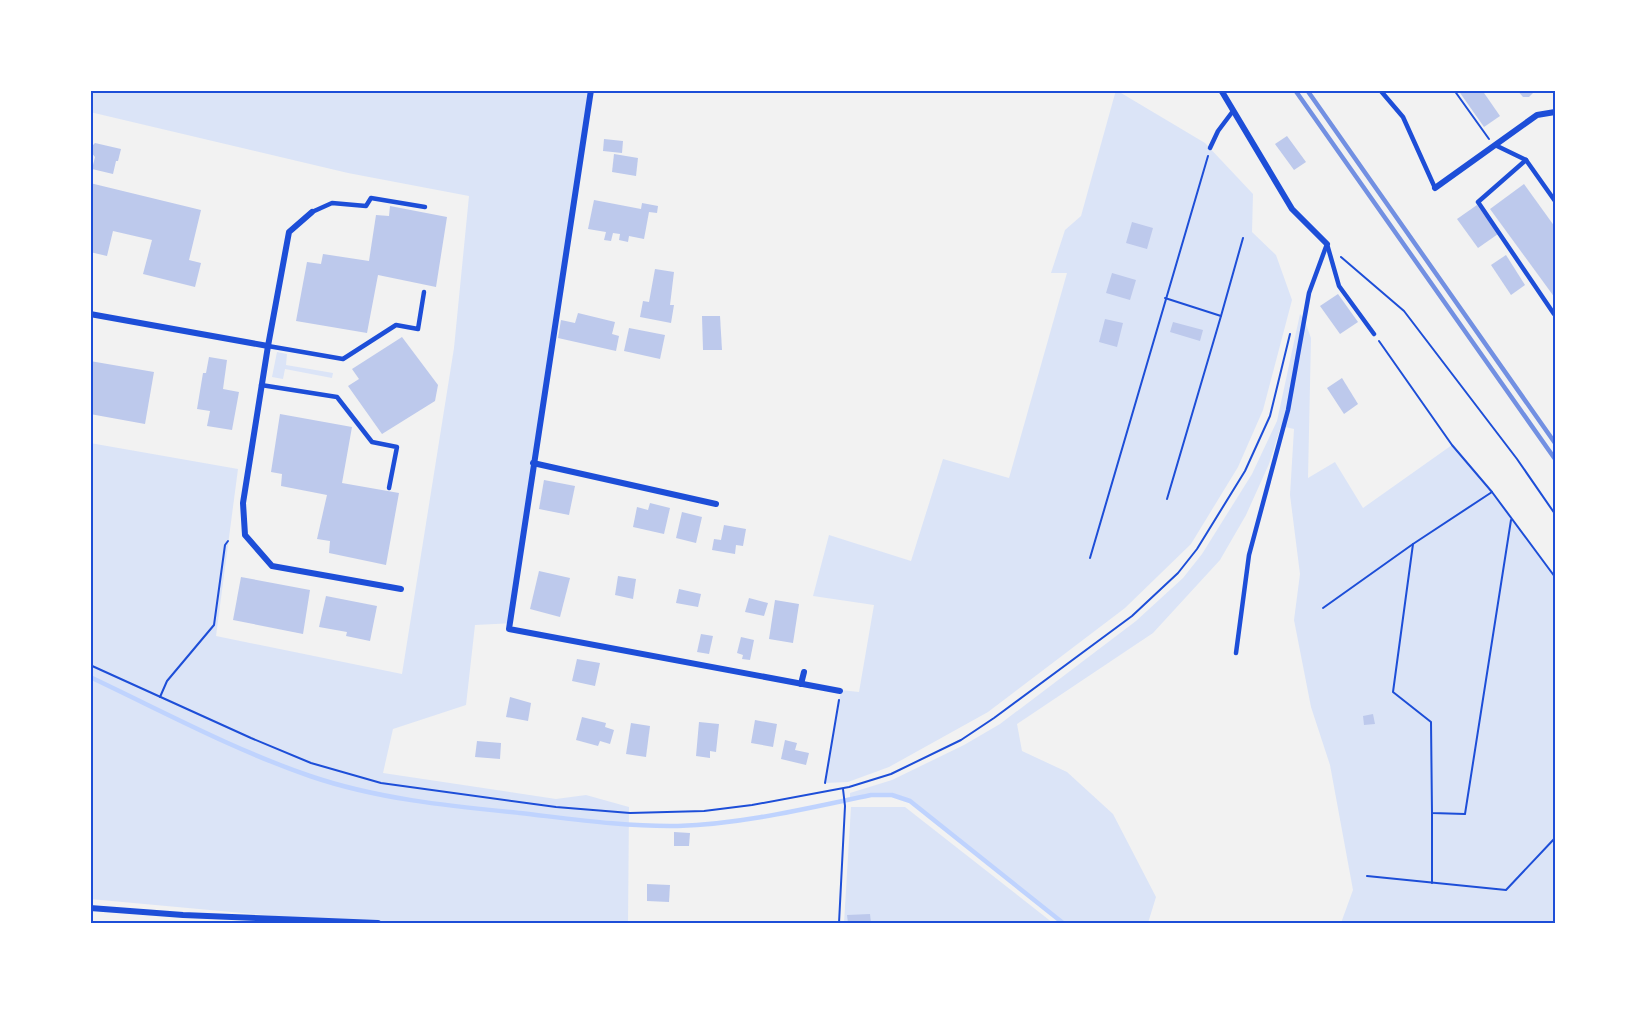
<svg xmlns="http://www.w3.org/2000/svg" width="1645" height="1013" viewBox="0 0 1645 1013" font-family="'Alegreya Sans',sans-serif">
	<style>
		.green { fill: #dbe4f7 }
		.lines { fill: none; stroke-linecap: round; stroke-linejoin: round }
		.stream { stroke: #bfd3fe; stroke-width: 4.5 }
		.building { fill: #bdc9ec }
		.path { stroke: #1d4ed8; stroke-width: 2 }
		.service { stroke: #1d4ed8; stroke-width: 4.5 }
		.minor { stroke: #1d4ed8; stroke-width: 6 }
		.rail { stroke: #7290e2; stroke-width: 4.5 }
		.neatline { fill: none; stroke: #1d4ed8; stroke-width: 2 }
	</style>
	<rect width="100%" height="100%" fill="#f2f2f2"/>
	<g class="green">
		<path d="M90 90H592L536 455 513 623 475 625 466 705 393 729 383 773 556 799 586 795 629 807 628 923H391L330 921 90 899V443L238 469 216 636 402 674 454 348 469 196 348 173 90 112Z"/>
		<path d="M1116 90 1205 143 1253 194 1252 232 1276 255 1292 300 1263 410 1238 467 1191 544 1125 608 988 712 889 767 848 782 825 783 841 690 859 692 874 605 813 596 829 535 911 561 943 459 1009 478 1067 273H1051L1065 230 1081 216Z"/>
		<path d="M1300 314 1304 319 1311 338 1308 478 1335 462 1363 508 1452 445 1492 492 1555 577V923H1341L1353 890 1330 765 1311 707 1294 620 1300 574 1290 495 1294 429 1281 426 1269 464 1246 515 1220 560 1153 633 1017 724 1022 751 1067 772 1113 814 1156 897 1148 923H1062L910 799 870 794 850 798V793L892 780 964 745 1000 724 1136 621 1183 578 1202 554 1252 474 1277 421Z"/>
		<path d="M277 352 287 354 286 365 333 373 332 378 285 369 283 379 272 377Z"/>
		<path d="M851 807H905L1053 923H844Z"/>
	</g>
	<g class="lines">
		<path class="stream" d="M90 677C162 711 234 750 310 776 377 799 449 806 520 813 572 819 626 827 678 826 743 824 808 808 871 795H892L910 801 1063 923"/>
	</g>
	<g class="building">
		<path d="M1458 90H1482L1500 116 1484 127Z"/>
		<path d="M1517 90H1534V92L1529 97H1523Z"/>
		<path d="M1287 136 1306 162 1294 170 1275 144Z"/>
		<path d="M604 139 623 141 622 153 603 151Z"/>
		<path d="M95 143 121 149 118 161H116L113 174 92 169 95 157 90 151 92 146Z"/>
		<path d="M614 154 638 158 636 176 612 172Z"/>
		<path d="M90 183 201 210 189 260 201 263 195 287 143 274 152 240 113 231 107 256 90 252Z"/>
		<path d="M1524 184 1555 227V298L1490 209Z"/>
		<path d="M594 200 641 209 642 203 658 206 657 213 649 212 644 239 629 236 628 242 619 240 620 234 613 233 611 241 604 240 606 232 588 229Z"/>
		<path d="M1477 205 1498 234 1478 248 1457 219Z"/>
		<path d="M390 206 447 217 436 287 378 275 367 333 296 321 307 262 321 264 323 254 369 261 376 215 389 216Z"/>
		<path d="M1132 222 1153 228 1147 249 1126 243Z"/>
		<path d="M1506 255 1525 285 1511 295 1491 265Z"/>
		<path d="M655 269 674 272 670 305H674L671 323 640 317 643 301 649 302Z"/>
		<path d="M1112 273 1136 280 1130 300 1106 293Z"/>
		<path d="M1338 294 1358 322 1340 334 1320 306Z"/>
		<path d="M578 313 615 322 612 334 619 336 616 351 558 338 561 320 575 323Z"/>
		<path d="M702 316H720L722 350H703Z"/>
		<path d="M1105 319 1123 323 1117 347 1099 342Z"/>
		<path d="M1173 322 1203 330 1200 341 1170 332Z"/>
		<path d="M629 328 665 335 660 359 624 351Z"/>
		<path d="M402 337 438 385 435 401 382 434 348 386 359 379 352 369Z"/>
		<path d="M209 357 227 360 223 389 239 392 232 430 207 426 210 411 197 409 203 373H206Z"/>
		<path d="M90 361 154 372 145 424 90 414Z"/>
		<path d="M1342 378 1358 404 1344 414 1327 388Z"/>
		<path d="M280 414 352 427 342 483 399 493 386 565 329 553 330 541 317 539 327 495 281 486 282 474 271 472Z"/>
		<path d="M544 480 575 486 569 515 539 509Z"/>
		<path d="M650 503 670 508 664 534 633 527 637 507 648 510Z"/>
		<path d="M682 512 702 517 696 543 676 538Z"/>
		<path d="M724 525 746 529 743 546 736 545 735 554 712 550 714 539 721 540Z"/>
		<path d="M539 571 570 578 560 617 530 609Z"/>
		<path d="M618 576 636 579 633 599 615 595Z"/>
		<path d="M241 577 310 590 303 634 233 620Z"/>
		<path d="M679 589 701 594 698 607 676 603Z"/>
		<path d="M326 596 377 606 370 641 346 636 347 632 319 627Z"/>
		<path d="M749 598 768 603 764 616 745 612Z"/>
		<path d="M775 600 799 604 793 643 769 639Z"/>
		<path d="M701 634 713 636 709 654 697 652Z"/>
		<path d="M741 637 754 640 750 660 742 659 743 655 737 653Z"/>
		<path d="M577 659 600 663 595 686 572 681Z"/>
		<path d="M510 697 531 703 528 721 506 717Z"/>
		<path d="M1373 714 1375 724 1364 725 1363 716Z"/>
		<path d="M582 717 606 723 605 727 614 730 610 744 600 741 598 746 576 740Z"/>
		<path d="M755 720 777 724 773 747 751 743Z"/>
		<path d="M699 722 719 724 716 752 710 751V758L696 756Z"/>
		<path d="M631 723 650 726 646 757 626 754Z"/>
		<path d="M785 740 797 743 795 750 809 753 806 765 781 759Z"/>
		<path d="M477 741 501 743 500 759 475 757Z"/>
		<path d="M674 832 690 833 689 846H674Z"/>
		<path d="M647 884 670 885 669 902 647 901Z"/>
		<path d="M870 914 871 923H848L847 915Z"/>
	</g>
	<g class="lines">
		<g class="path">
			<path d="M1454 90 1489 139"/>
			<path d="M1341 257 1404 311 1517 459 1555 514"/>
			<path d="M1165 298 1221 316 1167 499"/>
			<path d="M1221 316 1243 238"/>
			<path d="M1379 341 1452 445 1492 492 1555 577"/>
			<path d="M1492 492 1413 544 1393 692 1431 722 1432 813 1465 814 1511 520"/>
			<path d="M1090 558 1208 156"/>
			<path d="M1323 608 1413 544"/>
			<path d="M90 665 251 738 311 763 381 783 556 807 630 813 704 811 752 805 849 787 891 774 961 740 994 718 1132 616 1178 573 1197 549 1245 471 1270 416 1290 334"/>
			<path d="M160 697 167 681 214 625 225 545 228 541"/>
			<path d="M825 783 839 700"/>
			<path d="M1432 813V883"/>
			<path d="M1367 876 1506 890 1555 838"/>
			<path d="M839 923 845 806 843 789"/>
		</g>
		<g class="service">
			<path d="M1380 90 1403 117 1435 188"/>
			<path d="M1495 145 1526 160 1555 201"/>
			<path d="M1210 148 1218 131 1233 111"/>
			<path d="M1526 160 1478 202 1554 314"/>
			<path d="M312 212 332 203 366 206 371 198 425 207"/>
			<path d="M1327 244 1339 286 1374 334"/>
			<path d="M268 346 343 359 396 325 418 329 424 292"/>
			<path d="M261 385 337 397 372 442 397 447 389 488"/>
			<path d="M1236 653 1249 555 1288 410 1309 293 1327 244"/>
		</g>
		<g class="minor">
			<path d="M591 90 509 629 840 691"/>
			<path d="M1221 90 1292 209 1327 244"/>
			<path d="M1435 188 1537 115 1555 112"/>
			<path d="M312 212 289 232 268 346 243 503 245 535 272 566 401 589"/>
			<path d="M90 314 268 346"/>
			<path d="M533 463 716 504"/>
			<path d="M801 684 804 672"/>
			<path d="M90 908 183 915 378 923"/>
		</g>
		<g class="rail">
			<path d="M1295 90 1555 459"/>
			<path d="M1307 90 1555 443"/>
		</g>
	</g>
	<rect width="1645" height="1013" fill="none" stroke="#ffffff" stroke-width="183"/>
	<rect x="92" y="92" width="1462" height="830" class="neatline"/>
</svg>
